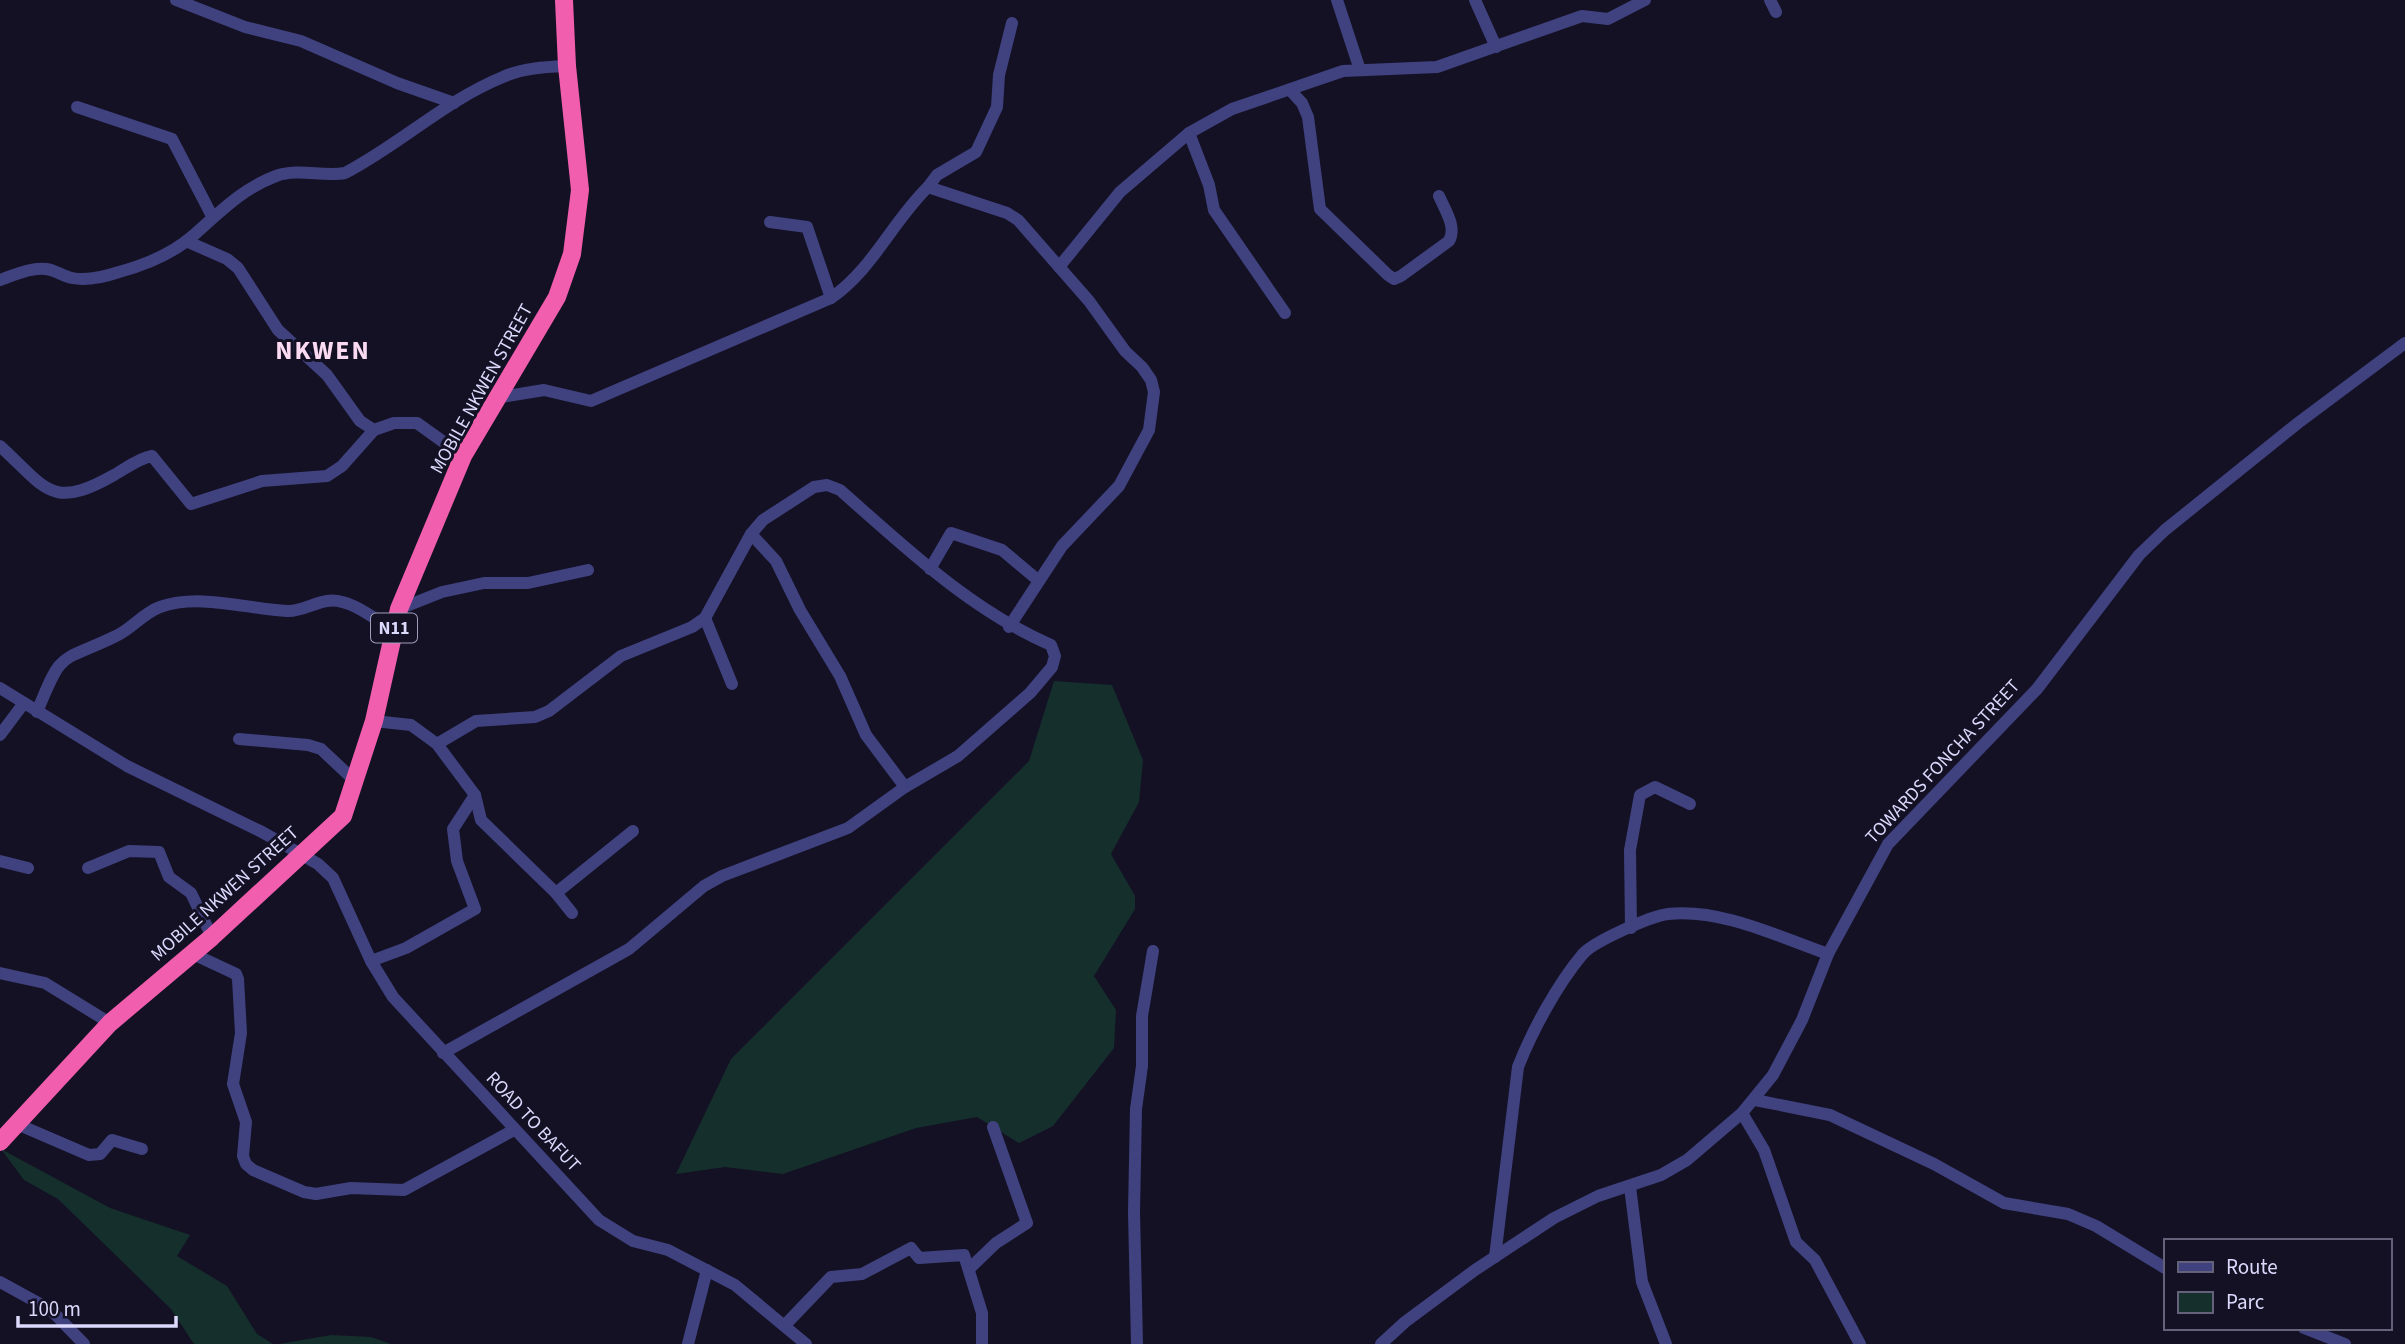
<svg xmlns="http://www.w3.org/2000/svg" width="2405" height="1344" viewBox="0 0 2405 1344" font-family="'Source Sans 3',sans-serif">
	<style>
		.green { fill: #152f2c }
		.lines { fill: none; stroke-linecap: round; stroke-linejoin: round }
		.minor { stroke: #404280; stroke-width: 12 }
		.highway { stroke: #f25eae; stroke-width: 18 }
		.labels { text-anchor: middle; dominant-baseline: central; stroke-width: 6; stroke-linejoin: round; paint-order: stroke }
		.shield { fill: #141125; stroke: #9f9dbc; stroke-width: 2 }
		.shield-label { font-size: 18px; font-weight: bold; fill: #dbd9fc }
		.street-label { font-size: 19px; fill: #dbd9fc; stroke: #141125 }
		.district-label { font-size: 26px; font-weight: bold; letter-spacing: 2px; fill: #fcdbf2; stroke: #141125 }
	</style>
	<rect width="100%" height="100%" fill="#141125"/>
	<g class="green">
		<path d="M1054 681 1112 685 1143 760 1139 802 1111 854 1135 896V909L1094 976 1116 1010 1114 1048 1053 1126 1019 1143 977 1117 916 1128 783 1174 725 1167 676 1174 731 1059 1029 761Z"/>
		<path d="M1 1149 110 1208 190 1235 177 1256 227 1286 257 1334 273 1344H194L171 1309 58 1199 24 1180Z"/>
		<path d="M331 1335 371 1337 391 1344H279Z"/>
	</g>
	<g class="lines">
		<g class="minor">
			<path d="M176 0 245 27 301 41 397 83 454 103"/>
			<path d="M1337 0 1360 70"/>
			<path d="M1475 0 1496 47"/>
			<path d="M1770 0 1776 12"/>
			<path d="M1291 91 1302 103 1308 117 1320 209 1388 275 1394 279 1401 276 1449 241C1457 227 1445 210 1439 196"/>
			<path d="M77 107 172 139 212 216"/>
			<path d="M1189 133 1209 185 1214 210 1285 313"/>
			<path d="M928 187 937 175 976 152 997 107 999 75 1012 23"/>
			<path d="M770 222 807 227 831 298"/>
			<path d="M186 241 227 259 238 268 278 330 327 375 360 421 374 430"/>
			<path d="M1059 267 1120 192 1189 133 1232 109 1343 71 1437 67 1582 16 1608 19 1645 0"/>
			<path d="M0 280C15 275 31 267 46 269 55 270 63 276 72 278 87 281 104 277 119 272 145 265 174 253 195 234 220 212 243 188 276 176 298 168 323 177 345 173 399 145 446 100 503 77 522 68 546 67 567 66"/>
			<path d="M501 397 544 390 591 401 831 298C873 269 892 222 928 187L1007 213 1018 220 1089 301 1125 351 1142 367 1151 380 1154 392 1149 430 1119 486 1062 546 1009 627"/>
			<path d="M0 446C46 488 51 511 114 475 125 469 139 458 152 456L191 504 262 481 327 476 342 466 374 430 394 423H417L463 456"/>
			<path d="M751 534 776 561 800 610 840 676 866 735 905 787"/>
			<path d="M930 569 951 533 1002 550 1039 581"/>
			<path d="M399 609 442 592 484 583H528L588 570"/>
			<path d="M705 618 732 684"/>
			<path d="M0 688 127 766 262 832 318 864 333 878 371 961 393 997 599 1220 633 1241 668 1250 735 1285 806 1344"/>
			<path d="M37 712C63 648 58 664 116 636 132 629 143 613 160 607 199 593 247 609 287 611 301 612 313 603 327 601 349 597 376 620 394 631"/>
			<path d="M374 721 411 725 437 744 475 795 481 820 556 893 572 913"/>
			<path d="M0 735 24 703"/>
			<path d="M239 739 308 745 321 749 356 782"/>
			<path d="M437 744 476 721 535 717 549 711 621 656 692 627 705 618 751 534 763 520 814 487 827 485 840 490C906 548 970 610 1051 645L1055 656 1052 667 1030 693 958 756 905 787 848 828 722 876 704 886 629 949 443 1053"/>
			<path d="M0 861 28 868"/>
			<path d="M88 868 129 851 159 852 169 877 191 893 212 937"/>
			<path d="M556 893 633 831"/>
			<path d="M1631 928 1630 850 1640 795 1655 787 1690 804"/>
			<path d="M191 953 236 974 238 979 241 1033 233 1084 246 1122 243 1156 246 1164 253 1170 304 1192 316 1194 351 1188 404 1190 514 1130"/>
			<path d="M371 961 406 948 475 909 457 861 453 829 475 795"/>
			<path d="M0 973 45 983 110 1023"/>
			<path d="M1755 1100 1830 1115 1934 1164 2004 1203 2068 1214 2096 1226 2165 1268"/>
			<path d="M1742 1113 1764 1150 1796 1242 1815 1260 1860 1344"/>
			<path d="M17 1124 89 1155 100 1154 112 1140 142 1149"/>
			<path d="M1630 1187 1642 1282 1666 1344"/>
			<path d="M1495 1257 1518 1067C1532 1031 1557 985 1582 955 1592 942 1651 916 1668 914 1721 908 1779 937 1828 954"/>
			<path d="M969 1269 996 1243 1027 1223 993 1127"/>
			<path d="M0 1282 51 1310 84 1344"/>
			<path d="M785 1325 831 1277 862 1274 911 1248 919 1258 964 1255 982 1313V1344"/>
			<path d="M2304 1328 2345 1344"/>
			<path d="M688 1344 707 1270"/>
			<path d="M1137 1344 1134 1212 1136 1109 1142 1066V1016L1153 951"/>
			<path d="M1381 1344 1405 1322 1475 1270 1554 1218 1598 1196 1661 1175 1687 1160 1742 1113 1773 1075 1802 1020 1828 954 1888 844 2037 689 2139 555 2165 530 2298 423 2405 343"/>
		</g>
		<path class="highway" d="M0 1142 110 1023 212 937 343 816 374 721 399 609 463 456 557 297 572 254 580 190 567 66 564 0"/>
	</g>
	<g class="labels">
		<rect class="shield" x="371" y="613.5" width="46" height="29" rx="5"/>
		<g class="shield-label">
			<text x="394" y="628">N11</text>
		</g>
		<g class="street-label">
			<text transform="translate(482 389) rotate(-61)">MOBILE NKWEN STREET</text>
			<text transform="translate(1943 762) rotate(-47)">TOWARDS FONCHA STREET</text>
			<text transform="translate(225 894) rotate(-42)">MOBILE NKWEN STREET</text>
			<text transform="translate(533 1122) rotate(47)">ROAD TO BAFUT</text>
		</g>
		<g class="district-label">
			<text x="323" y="350">NKWEN</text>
		</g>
	</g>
	<rect x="2164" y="1239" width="228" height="91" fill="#141125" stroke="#64617b" stroke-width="2"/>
	<rect x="2178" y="1262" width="35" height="10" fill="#404280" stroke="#64617b" stroke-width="2"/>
	<text x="2226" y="1274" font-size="21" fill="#dbd9fc">Route</text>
	<rect x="2178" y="1292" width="35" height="21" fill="#152f2c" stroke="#64617b" stroke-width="2"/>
	<text x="2226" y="1309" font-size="21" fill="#dbd9fc">Parc</text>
	<path d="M18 1316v10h158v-10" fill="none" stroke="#dbd9fc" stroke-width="3.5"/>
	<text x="28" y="1316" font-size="21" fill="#dbd9fc" stroke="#141125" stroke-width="5" paint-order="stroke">100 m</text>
</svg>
